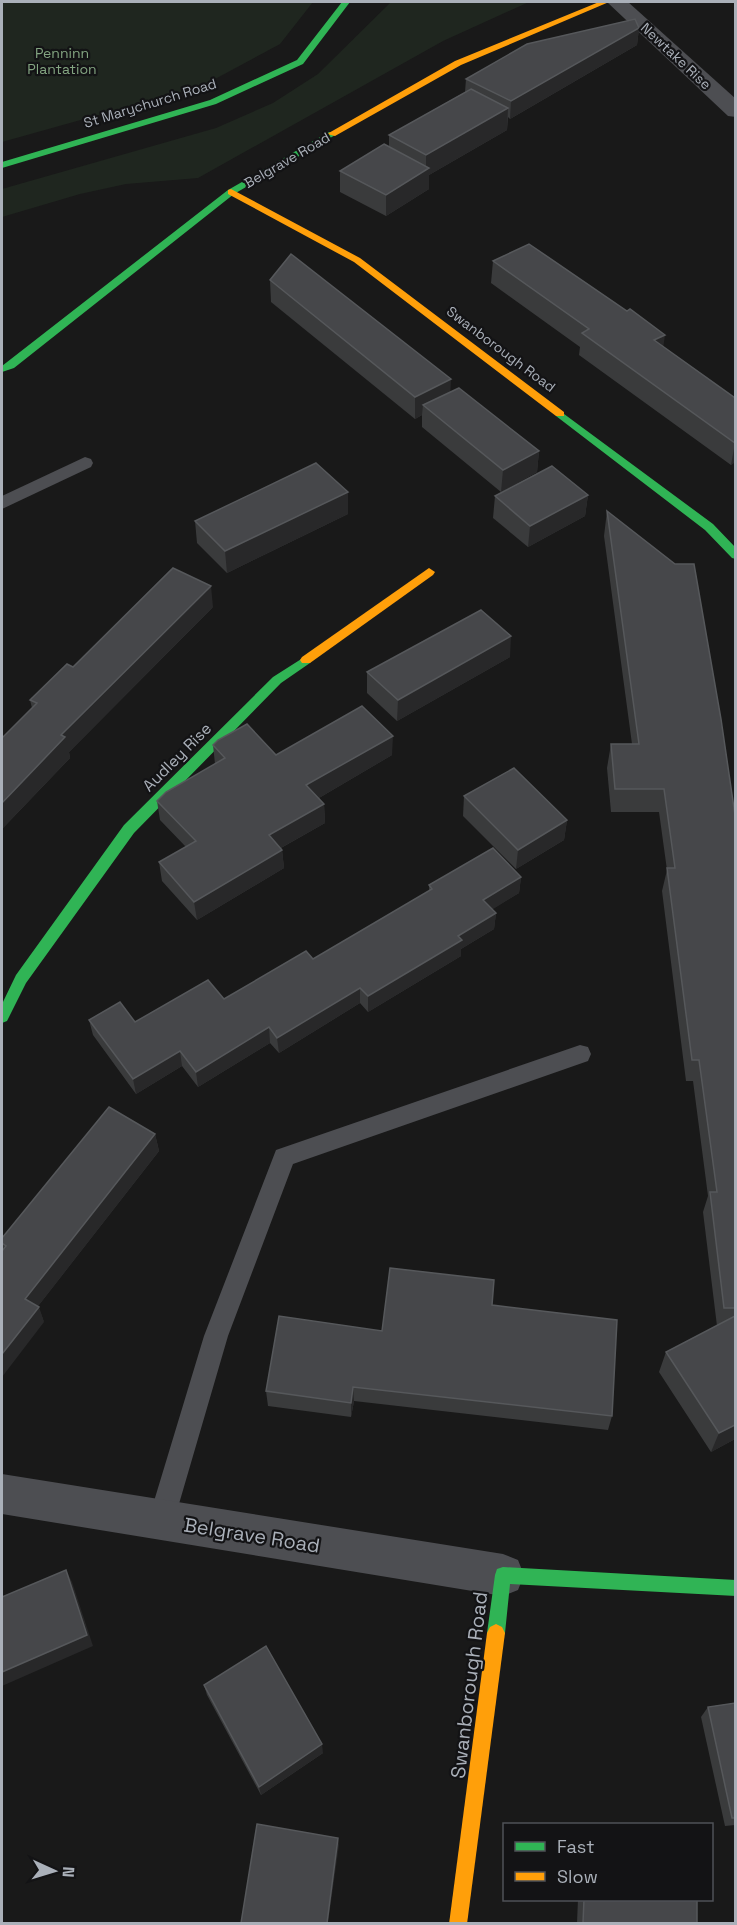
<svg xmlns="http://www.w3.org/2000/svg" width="737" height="1925" viewBox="0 0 737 1925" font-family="'Space Grotesk',sans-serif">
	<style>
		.green { fill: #1f261f }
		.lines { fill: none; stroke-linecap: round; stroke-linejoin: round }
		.lane { fill: #4d4e52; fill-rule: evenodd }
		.street { fill: #4d4e52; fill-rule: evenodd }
		.fast { fill: #30b455; fill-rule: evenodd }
		.slow { fill: #ff9f0a; fill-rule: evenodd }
		.wall { fill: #3a3b3c }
		.shaded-wall { fill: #282829 }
		.building { fill: #46474a; stroke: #56585b; stroke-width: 1.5 }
		.labels { text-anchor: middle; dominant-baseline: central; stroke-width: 4.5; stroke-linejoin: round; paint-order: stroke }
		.far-park-label { font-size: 14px; fill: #83a481; stroke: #131315 }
		.far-street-label { font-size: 14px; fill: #aab0b9; stroke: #131315 }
		.street-label { font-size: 16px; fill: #aab0b9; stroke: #131315 }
		.near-street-label { font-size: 20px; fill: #aab0b9; stroke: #131315 }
	</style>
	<rect width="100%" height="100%" fill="#191919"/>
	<g class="green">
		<path d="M2 2H313L280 44 202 86 2 142Z"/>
		<path d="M391 2H529L443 41 198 178 126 184 80 194 2 217V189L216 128 273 103 318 74Z"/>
	</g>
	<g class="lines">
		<g class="lane">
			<path d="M85 457 91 459 93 463 91 467 2 509V496Z"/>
			<path d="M580 1045 588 1047 591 1054 588 1061 293 1164 228 1336 174 1521 170 1530 161 1534 152 1530 148 1521 204 1336 276 1150Z"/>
		</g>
		<g class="street">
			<path d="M607 2H628L736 99V117L728 116Z"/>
			<path d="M2 1474 503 1554 518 1560 524 1575 518 1590 503 1596 2 1514Z"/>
		</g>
		<g class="fast">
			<path d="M342 2H350L303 64 216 104 2 168V162L210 100 297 60Z"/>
			<path d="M329 132 337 134 234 194 14 368 2 372V366L228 190Z"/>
			<path d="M560 411 713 524 736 548V559L732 558 705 530 556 416V412Z"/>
			<path d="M306 656 310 657 312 660 310 663 281 683 134 833 26 983 7 1021 2 1023V1004L16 975 124 825 273 677Z"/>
			<path d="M503 1567 736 1580V1596L510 1584 505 1633 502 1639 496 1642 490 1639 487 1633 495 1575 497 1569Z"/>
		</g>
		<g class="slow">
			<path d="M599 2H609L461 65 335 136 327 134 455 61Z"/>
			<path d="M231 189 360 258 564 412V416H556L354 262 228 194V190Z"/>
			<path d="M429 568 435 572 433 575 310 663H302L300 660 302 657Z"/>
			<path d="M496 1624 502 1627 505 1633 467 1924H449L487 1633 490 1627Z"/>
		</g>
	</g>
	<g class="wall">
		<path d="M639 28 637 45 510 119 508 117 507 130 429 175V189L386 216 340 192V171L389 147V135L465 92 466 79Z"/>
		<path d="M493 261 663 347 735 398V462L731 465 579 355 580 347 491 283Z"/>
		<path d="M270 280 450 392 539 451 537 472 501 492 422 427V415L415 419 271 302Z"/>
		<path d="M588 495 585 516 528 547 493 518 495 496Z"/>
		<path d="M607 511 735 815V1439L711 1452 659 1372 666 1352 717 1326 703 1212 708 1196 693 1081H686L662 891 667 870 659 812H611L607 768 611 744H632L604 536Z"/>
		<path d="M348 514 227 573 197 543 195 521Z"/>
		<path d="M213 607 69 752 70 758 2 829V738L32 708 30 700 73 667Z"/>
		<path d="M510 657 397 721 367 693V672Z"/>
		<path d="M213 745 276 755H392L319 798 324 804 325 823 281 848 282 850 284 868 197 920 162 881 159 862 186 847 160 820 157 801 215 764Z"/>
		<path d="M464 796 567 820 564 840 516 869 463 816Z"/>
		<path d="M521 877 519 893 492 909 496 913 494 929 461 949V956L368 1012 360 1003 279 1053 270 1043 198 1087 182 1066 136 1094 93 1035 89 1020 135 1022 224 999 313 959 429 891V885Z"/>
		<path d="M155 1134 159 1151 38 1306 44 1322 2 1250V1238Z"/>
		<path d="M492 1305 612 1416 608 1430 354 1401 351 1417 268 1406 266 1391 382 1331Z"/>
		<path d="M204 1685 323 1753 261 1795 207 1695Z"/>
		<path d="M735 1703V1825L725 1826 701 1717 708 1707Z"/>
		<path d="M578 1899H697V1923H577Z"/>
	</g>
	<g class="shaded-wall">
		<path d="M639 28 637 45 510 119 511 101Z"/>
		<path d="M508 108 507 130 429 175V189L386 216V195L426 170V155Z"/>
		<path d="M665 335 662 356 654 340Z"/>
		<path d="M451 379 450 401 423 405 422 415 415 419V397Z"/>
		<path d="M735 443V462L731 465Z"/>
		<path d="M539 451 537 472 501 492 503 470Z"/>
		<path d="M348 492V514L227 573 225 551Z"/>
		<path d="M588 495 585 516 528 547 530 526Z"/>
		<path d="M211 586 213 607 69 752 70 758 2 829V803L61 735Z"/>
		<path d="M511 636 510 657 397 721 398 700Z"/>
		<path d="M393 736 392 755 307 805 306 785Z"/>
		<path d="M324 804 325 823 270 854 269 835Z"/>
		<path d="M567 820 564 840 516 869 518 850Z"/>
		<path d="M282 850 284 868 197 920 194 902Z"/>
		<path d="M521 877 519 893 482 916 483 900Z"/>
		<path d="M496 913 494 929 461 949V956L368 1012V996L458 936Z"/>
		<path d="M360 988V1003L279 1053 277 1038Z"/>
		<path d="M269 1027 270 1043 198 1087 196 1072Z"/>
		<path d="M180 1051 182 1066 136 1094 133 1079Z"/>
		<path d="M155 1134 159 1151 32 1314 25 1299Z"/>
		<path d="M39 1307 44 1322 2 1377V1354Z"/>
		<path d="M353 1387 354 1401 351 1417V1403Z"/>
		<path d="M735 1425V1439L711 1452 719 1433Z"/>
		<path d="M66 1570 72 1582 93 1646 2 1686V1672Z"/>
		<path d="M322 1744 323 1753 261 1795 259 1787Z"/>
		<path d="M338 1838 339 1845 328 1923H327Z"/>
	</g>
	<g class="building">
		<path d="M635 19 639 28 511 101 466 79 527 44Z"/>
		<path d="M471 89 508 108 426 155 389 135Z"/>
		<path d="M384 144 429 168 386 195 340 171Z"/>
		<path d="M529 244 627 311 630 309 665 335 654 340 735 398V443L582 333 589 329 493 261Z"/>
		<path d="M291 254 451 379 415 397 270 280Z"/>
		<path d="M459 388 539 451 503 470 423 405Z"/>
		<path d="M316 463 348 492 225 551 195 521Z"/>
		<path d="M552 466 588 495 530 526 495 496Z"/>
		<path d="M607 511 675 564H694L721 719 735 815V1308H724L710 1192H717L699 1060H692L667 868H675L664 789H615L611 744H639Z"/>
		<path d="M173 568 211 586 61 735 65 737 2 803V738L37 703 30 700 67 664 73 667Z"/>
		<path d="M481 610 511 636 398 700 367 672Z"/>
		<path d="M362 706 393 736 306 785 324 804 269 835 282 850 194 902 159 862 196 841 157 801 166 792 225 758 213 745 218 740 247 724 276 755Z"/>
		<path d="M514 768 567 820 518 850 464 796Z"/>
		<path d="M493 848 521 877 483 900 496 913 458 936 462 940 368 996 360 988 277 1038 269 1027 196 1072 180 1051 133 1079 89 1020 120 1002 135 1022 208 980 224 999 306 951 313 959 432 889 429 885Z"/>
		<path d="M109 1107 155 1134 25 1299 39 1307 2 1354V1251L6 1246 2 1243V1238Z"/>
		<path d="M390 1268 494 1280 492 1305 617 1320 612 1416 353 1387 351 1403 266 1391 279 1316 382 1331Z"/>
		<path d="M735 1316V1425L719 1433 666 1352Z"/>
		<path d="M66 1570 87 1635 2 1672V1597Z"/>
		<path d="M266 1646 322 1744 259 1787 204 1685Z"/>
		<path d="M735 1703V1818H732L708 1707Z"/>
		<path d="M257 1824 338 1838 327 1923H241Z"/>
		<path d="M584 1899H697V1923H583Z"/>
	</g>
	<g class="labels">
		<g class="far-park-label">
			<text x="62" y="53">Penninn<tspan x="62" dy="16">Plantation</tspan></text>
		</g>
		<g class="far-street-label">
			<text transform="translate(676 56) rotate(43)">Newtake Rise</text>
			<text transform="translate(150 103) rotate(-17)">St Marychurch Road</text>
			<text transform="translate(287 160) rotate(-30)">Belgrave Road</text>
			<text transform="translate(501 349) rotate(37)">Swanborough Road</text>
		</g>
		<g class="street-label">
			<text transform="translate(177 757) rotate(-45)">Audley Rise</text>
		</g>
		<g class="near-street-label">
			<text transform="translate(252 1535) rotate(9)">Belgrave Road</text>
			<text transform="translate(469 1685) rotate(-83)">Swanborough Road</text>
		</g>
	</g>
	<rect width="737" height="1925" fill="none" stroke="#aab0b9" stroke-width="6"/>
	<rect x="503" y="1823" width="210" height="78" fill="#131315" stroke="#4f5257" stroke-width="1.5"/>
	<rect x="515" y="1842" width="30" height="9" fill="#30b455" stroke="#4f5257" stroke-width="1.5"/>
	<text x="557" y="1853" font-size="18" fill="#aab0b9">Fast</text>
	<rect x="515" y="1872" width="30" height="9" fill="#ff9f0a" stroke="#4f5257" stroke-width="1.5"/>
	<text x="557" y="1883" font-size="18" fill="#aab0b9">Slow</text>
	<g transform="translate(54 1871) rotate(94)" stroke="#131315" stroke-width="4.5" paint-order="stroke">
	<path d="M0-4.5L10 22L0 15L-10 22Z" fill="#aab0b9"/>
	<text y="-9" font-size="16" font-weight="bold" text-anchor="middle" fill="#aab0b9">N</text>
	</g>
</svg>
